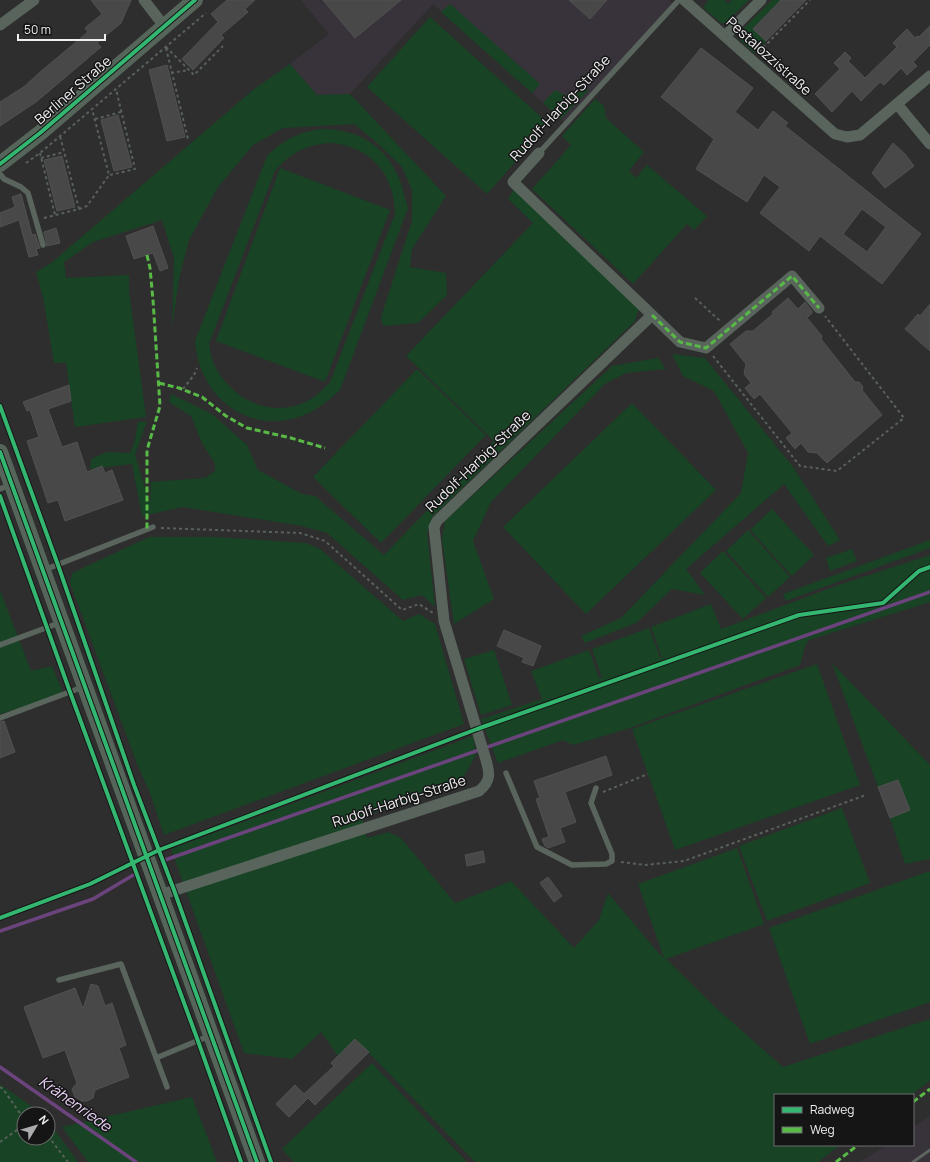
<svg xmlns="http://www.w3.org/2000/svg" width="930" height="1162" font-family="Manrope,sans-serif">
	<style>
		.built { fill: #38333a }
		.green { fill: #184325; fill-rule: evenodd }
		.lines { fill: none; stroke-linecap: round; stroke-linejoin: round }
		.stream { stroke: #6c447d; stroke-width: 3.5 }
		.building { fill: #484848; stroke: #515151; fill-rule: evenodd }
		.path { stroke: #58615a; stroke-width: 2; stroke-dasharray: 3 3; stroke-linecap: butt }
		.lane { stroke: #59655c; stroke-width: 5.5 }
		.street { stroke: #59655c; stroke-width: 11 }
		.secondary { stroke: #55655a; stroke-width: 16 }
		.rail { stroke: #5c645e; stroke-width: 3 }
		.quiet { stroke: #58b947; stroke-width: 3; stroke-dasharray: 6 3; stroke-linecap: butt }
		.cycleway-casing { stroke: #161516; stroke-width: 6 }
		.cycleway { stroke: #33b770; stroke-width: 4 }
		.labels { text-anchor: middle; stroke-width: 3; stroke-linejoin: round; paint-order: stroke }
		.street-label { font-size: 14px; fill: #f0eff1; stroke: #161516 }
		.water-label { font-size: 15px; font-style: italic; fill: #ead2f6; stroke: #161516 }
	</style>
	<rect width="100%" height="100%" fill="#2e2e2e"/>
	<path class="built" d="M301,0H669L674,5L566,123L433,4L350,94L317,95L290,64L329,34Z
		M930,1116V1162H860L886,1145H913V1127Z"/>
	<path class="green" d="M709,0H724L728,4L732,0H749L726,23H721L703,7Z
		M772,0H781L753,28L766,41L754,53L738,38V34Z
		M450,4L540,84L532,93L441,12Z
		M430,17L549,124L487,194L367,87Z
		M290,64L317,95L350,94L446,196L412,249L410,267L446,273L447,295L418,323L383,326L381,317L412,221V190L402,167L376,142L354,124L283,128L253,145L218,187L189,240L179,279L172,329L174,258L162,220L93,242L64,262L66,278L129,275V291L146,417L75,427L66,363H54L43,297L36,272L50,264L253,90Z
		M580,87L589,90L561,119L543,103L555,90L567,96Z
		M595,99L604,106L606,118L644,152L629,171L636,178L647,165L707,216L694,230L687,224L633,284L532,189L571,145L562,136Z
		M323,129C354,129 382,143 396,172C402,183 404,196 408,208L340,390C328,401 315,412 299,417C245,434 199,395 195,341L267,156C283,140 300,131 323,129ZM331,143C371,147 394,173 395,214L330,382C322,391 314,398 303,403C266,419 225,395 212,359C210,354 210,348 209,344L275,171C290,153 307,144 331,143Z
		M280,168L390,210L325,382L216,341Z
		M514,189L639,308L635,321L432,517L427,533L435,607L422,595L403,600L327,533L302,526L183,507L142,516L132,464L90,469L91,459L107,452L130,453L134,444L138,422L147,421L135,455L150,504L151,482L205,478L215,471V464L202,443L191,416L169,402L171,394L212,414L247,445L258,470L302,494L315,496L384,555L494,441L406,356L533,223L508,199Z
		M672,354L705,358L793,467L840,540L828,546L784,484L686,569L705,595L672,589L636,623L585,643L581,636L621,618L741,493L748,453L714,391L683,376Z
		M658,358L666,369L626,373L605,384L491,502L473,541L494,599L454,624L442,539L445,521L612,366Z
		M417,369L486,435L381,543L313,477Z
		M632,403L716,490L586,614L503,527Z
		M772,509L814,555L792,576L750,530Z
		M748,530L790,577L768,597L726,551Z
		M149,537H215L306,543L320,549L403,621L419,614L435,624L464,724L164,835L150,793L137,764L70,583L72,573Z
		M930,540V548L786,601L783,594Z
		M852,549L857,561L830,571L826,558Z
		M723,551L766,598L743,619L700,573Z
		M930,555V602L809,640L805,646L800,665L627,729L573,745L563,740L498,763L481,719L542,699L531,671L589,650L599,678H602L592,649L649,628L660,657L662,658L651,627L711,604L721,629L836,586Z
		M0,590L31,671L52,666L63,692L37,703L0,714Z
		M494,650L512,705L481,715L464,659Z
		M832,663L930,765V859L905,864L890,818L909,810L898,780L878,787Z
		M817,664L860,785L675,850L632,729Z
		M473,736L476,755L462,780L362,817L367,838L389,832L401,838L455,903L511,881L574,948L599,920L608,893L655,949L664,958L638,884L737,848L764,924L666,959L714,1006L783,1067L930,1019V1081L911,1095H775V1145H840L818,1162H475L355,1039L338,1056L321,1032L292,1059L244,1053L171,849Z
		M842,808L870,883L767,921L739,846Z
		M930,871V1002L810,1044L769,928Z
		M372,1063L467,1162H294L282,1149Z
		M0,1084L42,1114H24V1138H48V1121L78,1162H0Z
		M192,1097L217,1162H88L62,1127Z"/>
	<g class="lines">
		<path class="stream" d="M165,860L930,592
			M0,931L93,899L135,874
			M0,1067L136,1162"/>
	</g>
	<path class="building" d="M91,0H131L121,23L97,43L101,47L36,102L0,126V102L25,86L39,73L88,32L85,28L102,14Z
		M227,0H255L245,9L248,12L221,35L224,38L193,70L182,59L218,22L211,14Z
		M323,0H401L355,38Z
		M569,0H607L590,19Z
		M781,0H806L766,41L753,29Z
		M930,26V45L913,62L917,66L907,75L901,68L884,85L880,82L861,101L852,91L832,112L815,94L840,69L834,63L845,52L851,58L848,61L865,78L897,47L893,43L907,29L915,38L917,36L919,37Z
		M701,48L753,88L735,112L758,130L773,111L788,123L785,126L921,234L882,284L820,236L809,251L760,213L780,187L764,175L747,202L696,169L714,139L661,97ZM862,209L886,227L867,252L843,234Z
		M167,65L185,137L167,141L149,70Z
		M118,115L132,167L114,171L101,120Z
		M893,143L905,154L914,166L885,188L872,173Z
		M62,156L75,207L57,211L44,160Z
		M21,194L32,235L35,234L40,248L36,249L38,255L29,257L19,220L0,227V213L15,207L12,197Z
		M153,226L168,268L160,271L153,253L134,259L126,236Z
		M56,228L60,243L47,246L44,232Z
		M788,298L798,309L805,302L812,311V313L807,318L822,336L821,339L855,382H859L863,387L862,390L882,415L827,463L817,453L808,452L801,443L795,449L786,438L792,433L760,394L754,399L745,388L751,383L744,374L746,364L730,344L746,331H753L773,314L772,312Z
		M930,304V351L905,329L918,314L920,316Z
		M69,385L71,401L48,409L62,447L77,442L87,472L102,466L105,473L112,470L123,500L65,521L58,500L48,503L27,441L39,437L30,410L27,411L23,402Z
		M504,630L541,646L533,666L522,662L524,658L497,646Z
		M4,721L15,752L0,758V722Z
		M606,756L612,775L565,792L576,822L560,828L565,842L548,848L545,846L542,839L549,837L536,799L540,798L534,781Z
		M898,780L910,810L890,818L878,787Z
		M483,851L485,862L467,866L465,855Z
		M548,877L562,896L554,902L540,883Z
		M91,984L98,986L105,1006L112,1003L126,1045L119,1048L129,1077L95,1090L93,1098L87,1101H82L75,1097L72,1089L77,1083L65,1050L43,1058L24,1007L75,988L83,1009Z
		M355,1039L369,1052L315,1105L308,1098L289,1117L276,1104L295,1085L306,1096L304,1094L334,1066L331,1063Z"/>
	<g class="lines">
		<path class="path" d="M166,47L194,75L223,46
			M166,48L188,139
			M759,52L810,0
			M171,73L189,70
			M95,119L121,112
			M40,153L55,215
			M41,158L64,152
			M26,163L40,153L206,13
			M110,175L135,169L116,89
			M79,209L87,206L109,175L92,109
			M44,218L79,209L60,136
			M695,298L720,321
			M713,356L800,466L837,471L904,418L825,316
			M183,389L194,375L197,368
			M161,528L300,533L325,541L402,610L419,604L433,613
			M603,792L648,774
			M621,862L645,865L684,861L866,795
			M0,1087L3,1089L24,1119
			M48,1136L68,1162
			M0,1142L24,1125"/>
		<path class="lane" d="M539,153L679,0
			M0,174L4,179L21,187L28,193L43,245
			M0,489L10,485
			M44,570L153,527
			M0,645L59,623
			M0,718L83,687
			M506,773L537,847L572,865L606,864L612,861V854L591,803L596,788
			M59,980L121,964L167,1087
			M156,1058L209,1036"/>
		<path class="street" d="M144,0L164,26
			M684,0L835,134L847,137L860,135L930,76
			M0,25L34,0
			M725,36L761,0
			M897,104L930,144
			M652,315L680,342L706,348L792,276L819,308
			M160,895L479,791C491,781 490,774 486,760L444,621L434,527L437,521L652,315L513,182L539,153"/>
		<path class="secondary" d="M0,164L40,133L195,0
			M0,452L257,1162"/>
		<path class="rail" d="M913,1162L930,1150"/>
		<path class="quiet" d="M147,255L150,268L153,300L160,406L147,450V529
			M652,315L680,342L706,348L792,276L819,308
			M159,383L179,388L202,397L226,416L247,428L291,438L325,448
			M913,1102L930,1089
			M836,1162L858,1145"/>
		<defs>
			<path id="cycleway" d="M0,164L40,133L195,0
				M0,406L58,565L134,785L174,890L271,1162
				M0,452L257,1162
				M0,496L70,692L198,1041L241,1162
				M0,918L90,884L159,850L477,729L799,615L883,603L919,571L930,567"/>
		</defs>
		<use href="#cycleway" class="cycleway-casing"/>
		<use href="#cycleway" class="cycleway"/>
	</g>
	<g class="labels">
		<g class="street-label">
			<text transform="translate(769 56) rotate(42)" y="5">Pestalozzistraße</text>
			<text transform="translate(73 90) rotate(-41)" y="5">Berliner Straße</text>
			<text transform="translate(560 108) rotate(-47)" y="5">Rudolf-Harbig-Straße</text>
			<text transform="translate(478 461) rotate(-44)" y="5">Rudolf-Harbig-Straße</text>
			<text transform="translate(399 801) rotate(-18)" y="5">Rudolf-Harbig-Straße</text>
		</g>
		<g class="water-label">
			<text transform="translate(75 1104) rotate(35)" y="5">Krähenriede</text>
		</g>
	</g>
	<rect x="774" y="1094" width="140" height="52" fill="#161516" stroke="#6d6c6e"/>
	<rect x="782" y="1107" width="20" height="6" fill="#33b770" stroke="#6d6c6e"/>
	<text x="810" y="1114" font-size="12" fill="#f0eff1">Radweg</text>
	<rect x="782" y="1127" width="20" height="6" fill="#58b947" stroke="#6d6c6e"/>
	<text x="810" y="1134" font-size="12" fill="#f0eff1">Weg</text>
	<g transform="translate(36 1126) rotate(52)"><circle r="19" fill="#161516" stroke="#6d6c6e"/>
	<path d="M0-3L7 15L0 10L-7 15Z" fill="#acabad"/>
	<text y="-6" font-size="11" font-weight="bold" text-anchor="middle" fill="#f0eff1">N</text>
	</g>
	<path d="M18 34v6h87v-6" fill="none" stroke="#f0eff1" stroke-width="2"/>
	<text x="24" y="34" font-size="12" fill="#f0eff1" stroke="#161516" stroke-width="3" paint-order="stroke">50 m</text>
</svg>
